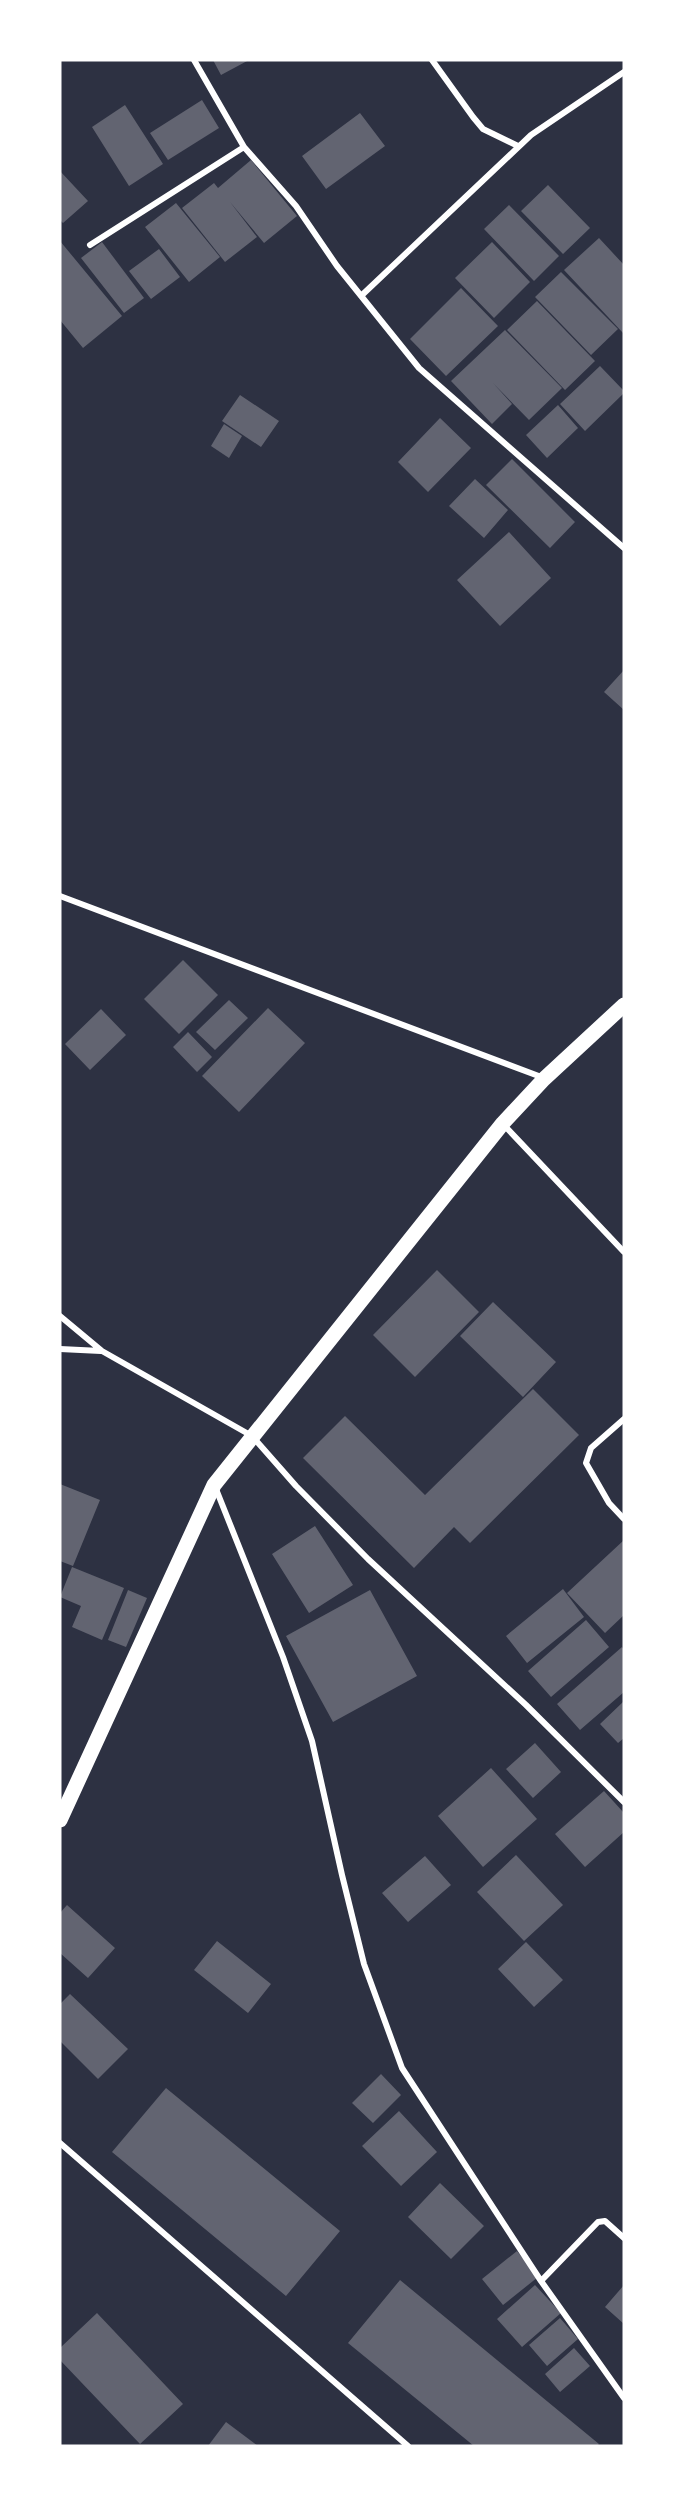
<svg xmlns="http://www.w3.org/2000/svg" width="684" height="2506" font-family="'Space Grotesk',sans-serif">
	<style>
		.building { fill: #626471 }
		.lines { fill: none; stroke-linecap: round; stroke-linejoin: round }
		.minor { stroke: #fff; stroke-width: 6 }
		.primary { stroke: #fff; stroke-width: 15 }
	</style>
	<rect width="100%" height="100%" fill="#2d3142"/>
	<path class="building" d="M213,60H249L221,75Z
		M202,100L219,128L168,160L150,133Z
		M125,105L163,164L129,186L92,127Z
		M360,113L385,146L326,189L302,156Z
		M251,160L297,216L264,243L230,202L257,237L225,262L182,208L214,183L218,188Z
		M60,171L88,201L63,223L60,220Z
		M548,185L590,228L563,254L521,211Z
		M176,203L220,257L189,282L145,227Z
		M509,205L559,256L534,281L484,229Z
		M599,238L624,265L623,333L564,270Z
		M60,241L122,316L83,348L60,320Z
		M102,242L144,298L124,313L81,258Z
		M492,242L530,282L494,318L455,278Z
		M159,249L180,277L151,299L129,271Z
		M561,272L618,329L591,355L535,297Z
		M461,288L498,326L446,376L410,339Z
		M537,301L595,361L565,390L507,330Z
		M505,330L562,388L529,420L493,383L512,404L492,424L451,381Z
		M600,366L624,391V393L585,431L560,404Z
		M240,395L279,421L261,447L222,421Z
		M558,405L578,428L547,458L526,435Z
		M440,418L471,448L428,492L398,462Z
		M224,424L242,436L229,458L211,446Z
		M512,459L575,522L550,548L486,485Z
		M475,479L508,510L484,538L449,506Z
		M509,532L551,578L500,626L457,580Z
		M624,670V710L604,692Z
		M183,960L218,995L179,1034L144,999Z
		M229,1000L248,1018L215,1050L196,1032Z
		M268,1008L305,1043L239,1112L202,1076Z
		M101,1009L126,1035L90,1070L65,1044Z
		M188,1032L212,1057L197,1072L173,1047Z
		M437,1270L479,1312L415,1377L373,1335Z
		M493,1302L556,1362L523,1397L460,1336Z
		M533,1389L579,1435L470,1543L454,1527L414,1568L303,1458L345,1416L425,1495Z
		M60,1484L100,1500L73,1566L60,1561Z
		M315,1526L353,1585L309,1613L272,1554Z
		M624,1540V1615L605,1633L567,1593Z
		M72,1567L124,1588L102,1640L72,1627L81,1606L60,1597Z
		M563,1589L584,1617L527,1663L506,1636Z
		M128,1590L147,1598L126,1647L108,1640Z
		M370,1590L417,1676L333,1722L286,1636Z
		M586,1620L609,1647L551,1697L528,1671Z
		M622,1647L624,1650V1692L580,1730L557,1704Z
		M624,1701V1738L618,1743L600,1724Z
		M535,1743L561,1772L533,1798L506,1769Z
		M491,1768L537,1819L483,1867L438,1816Z
		M604,1791L624,1813V1832L585,1867L555,1834Z
		M516,1855L563,1905L524,1941L477,1892Z
		M425,1856L451,1885L408,1922L382,1893Z
		M67,1905L115,1948L88,1978L60,1953V1913Z
		M217,1941L271,1984L248,2013L194,1970Z
		M526,1942L563,1980L534,2007L498,1969Z
		M70,1994L128,2049L98,2079L60,2041V2004Z
		M381,2074L401,2095L373,2123L352,2103Z
		M166,2088L340,2231L286,2296L112,2152Z
		M399,2111L437,2152L401,2186L362,2146Z
		M440,2183L484,2226L451,2259L408,2217Z
		M517,2251L538,2277L503,2305L482,2279Z
		M400,2280L599,2444L597,2446H474L348,2343Z
		M535,2285L561,2313L522,2347L497,2319Z
		M624,2285V2324L605,2307Z
		M97,2313L183,2404L140,2444L60,2360V2348Z
		M560,2318L578,2339L547,2366L529,2345Z
		M574,2348L590,2366L560,2392L545,2374Z
		M226,2422L258,2446H208Z"/>
	<g class="lines">
		<path class="minor" d="M194,60L244,147L296,206L337,266L419,368L624,548
			M432,60L473,117L483,129L518,146
			M90,245L244,147
			M361,296L531,135L624,72
			M60,896L544,1078
			M503,1124L624,1252
			M60,1316L102,1351L252,1436L296,1486L368,1559L526,1705L624,1802
			M60,1349L101,1351
			M624,1419L591,1448L586,1463L609,1503L624,1519
			M216,1489L283,1657L312,1741L342,1875L364,1964L402,2068L541,2281L624,2398
			M60,2143L408,2446
			M541,2281L598,2222L605,2221L624,2238"/>
		<path class="primary" d="M60,1820L214,1485L503,1123L544,1079L624,1005"/>
	</g>
	<rect width="684" height="2506" fill="none" stroke="#ffffff" stroke-width="123"/>
</svg>
